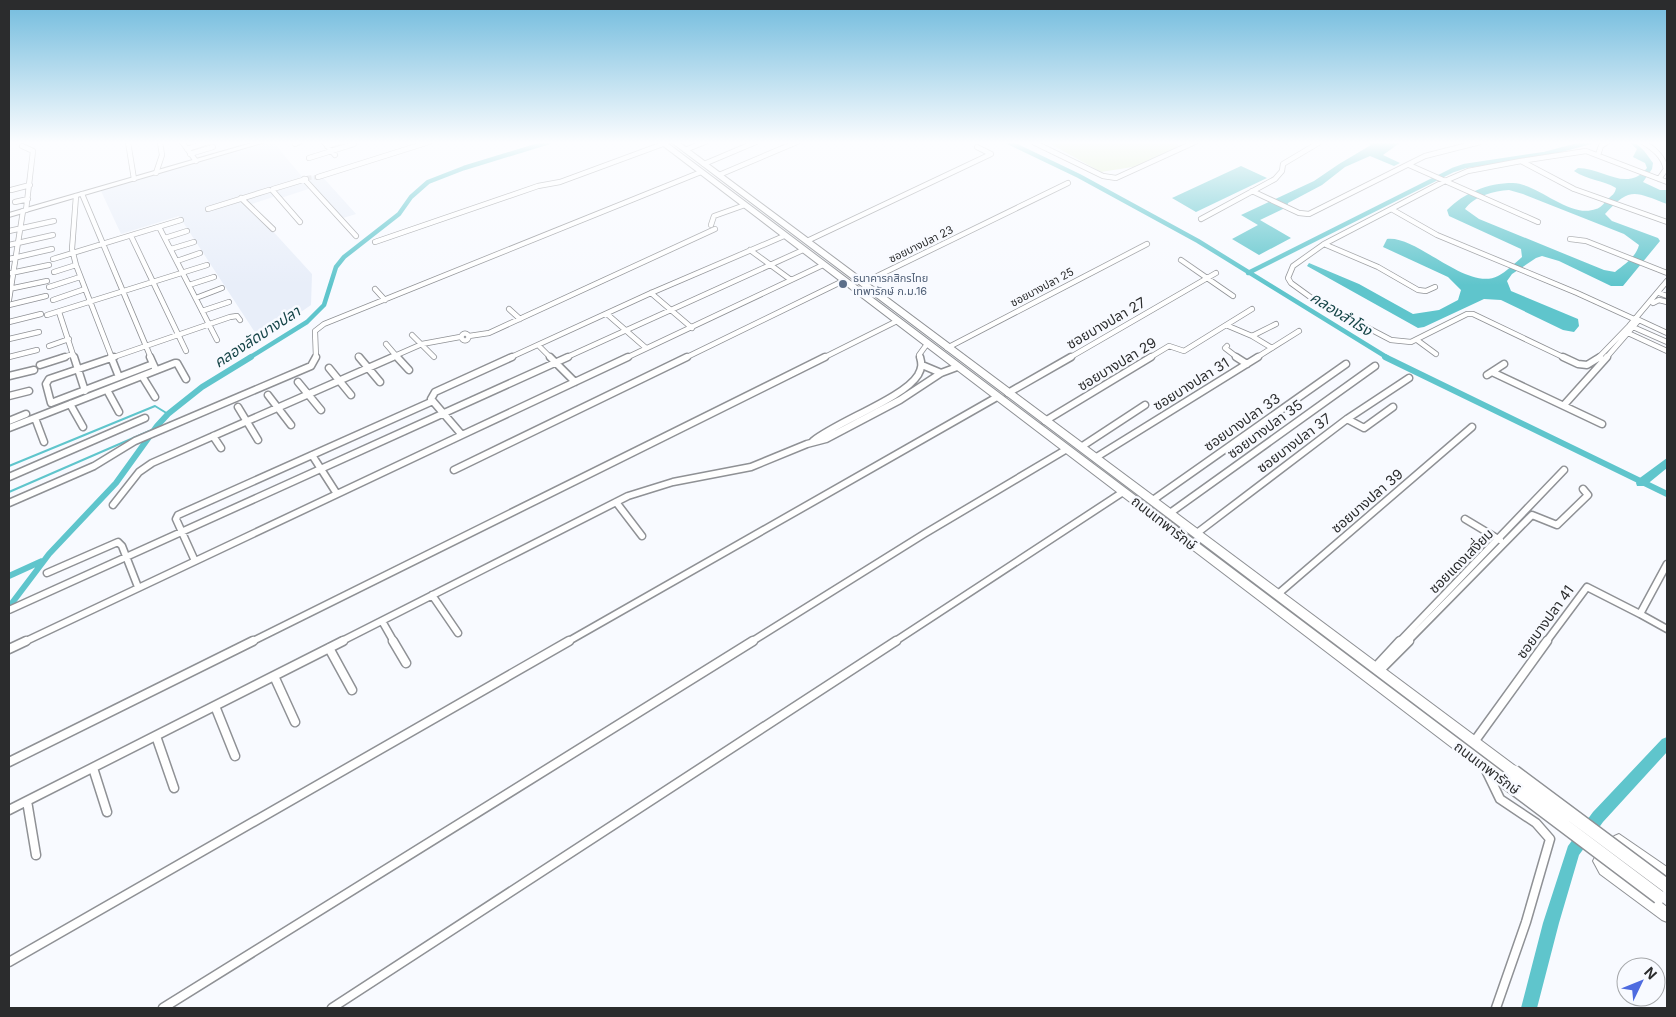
<svg xmlns="http://www.w3.org/2000/svg" width="1676" height="1017" font-family="Inter,'Noto Sans Thai',sans-serif">
	<style>
		.built { fill: #e8eef9 }
		.green { fill: #ddeec5 }
		.water { fill: #5fc5cc; fill-rule: evenodd }
		.lines { fill: none; stroke-linecap: round; stroke-linejoin: round }
		.stream { stroke: #5fc5cc; stroke-width: 2 }
		.canal-far1 { stroke: #5fc5cc; stroke-width: 4.5 }
		.canal { stroke: #5fc5cc; stroke-width: 6 }
		.river { fill: #5fc5cc; fill-rule: evenodd }
		.street-tunnel { stroke: #cfd1d5; stroke-width: 4.5; stroke-dasharray: 4.5 2.5; stroke-linecap: butt }
		.street-far2-casing { stroke: #8f9195; stroke-width: 6 }
		.street-far1-casing { stroke: #8f9195; stroke-width: 9 }
		.street-casing { stroke: #8f9195; stroke-width: 11 }
		.secondary-casing { stroke: #8f9195; stroke-width: 2 }
		.primary-casing { stroke: #8f9195; stroke-width: 2 }
		.street-far2 { stroke: #fff; stroke-width: 4.5 }
		.street-far1 { stroke: #fff; stroke-width: 6 }
		.street { stroke: #fff; stroke-width: 8 }
		.secondary { fill: #fff; fill-rule: evenodd }
		.primary { fill: #fff; fill-rule: evenodd }
		.primary-bridge-casing { stroke: #8f9195; stroke-width: 16; stroke-linecap: butt }
		.primary-bridge { stroke: #fff; stroke-width: 13 }
		.service-dot { fill: #5c6f8a; stroke: #f8faff; stroke-width: 2 }
		.labels { text-anchor: middle; stroke-width: 5; stroke-linejoin: round; paint-order: stroke }
		.far-street-label { font-size: 11px; fill: #2b2c2d; stroke: #f8faff }
		.far-service-label { font-size: 11px; fill: #4e5e75; stroke: #f8faff; text-anchor: start }
		.street-label { font-size: 14px; fill: #2b2c2d; stroke: #f8faff }
		.water-label { font-size: 15px; font-style: italic; fill: #164548; stroke: #f8faff }
	</style>
	<rect width="100%" height="100%" fill="#f8faff"/>
	<path class="built" d="M262,142H273L304,179L320,174L356,214L340,219L311,188L281,198L279,195L249,205L312,274L311,305L260,340L179,216L121,234L100,189Z"/>
	<path class="green" d="M1047,142H1175L1181,147L1145,165L1101,172Z"/>
	<path class="water" d="M1367,142H1401L1383,155L1400,163L1394,166L1370,156L1345,167L1322,185L1288,203L1287,207L1260,220L1291,238L1259,255L1232,239L1258,225L1241,215L1314,181L1339,164L1371,145Z
		M1629,142C1642,144 1646,154 1653,163L1652,169L1643,182L1660,190H1667V204C1635,192 1630,186 1605,214L1612,221L1658,238L1660,241L1623,286H1611L1559,261L1542,256L1536,258L1512,274L1507,281L1511,291L1578,319L1579,326L1574,332L1563,330L1501,300L1484,299L1424,327L1418,328L1307,266L1309,263L1359,284L1413,314L1439,310L1458,300L1461,290L1448,277L1383,247L1387,239C1417,235 1467,292 1498,276C1506,272 1515,263 1522,257L1521,249L1449,216L1447,210C1464,193 1487,183 1513,183C1539,184 1570,219 1596,209C1601,208 1604,203 1607,200C1612,195 1615,194 1616,188C1603,180 1587,180 1574,171L1578,168C1603,168 1627,193 1647,168L1645,163L1633,157L1637,149ZM1509,190L1523,194L1624,234L1639,245C1636,257 1625,264 1615,272L1604,270L1479,219L1465,209C1474,196 1494,191 1509,190Z
		M1241,166L1267,178L1196,212L1172,198Z"/>
	<g class="lines">
		<path class="stream" d="M9,466L155,406L168,414
			M9,492L154,429"/>
		<path class="canal-far1" d="M1008,142L1079,176L1198,241L1388,358
			M1248,273L1453,170L1465,166L1545,154L1590,142
			M249,358L307,322L324,305L336,267L344,257L399,214L411,197L428,182L464,168L549,142"/>
		<path class="canal" d="M1385,357L1667,494
			M9,576L42,561
			M9,607L49,554L116,483L157,426L168,414L202,387L251,357"/>
		<path class="river" d="M1667,458V468L1645,486H1637L1636,483L1637,480Z
			M1667,737V752L1603,822L1579,855L1559,923L1537,1008H1521L1543,923L1568,846L1593,812L1662,739Z"/>
		<path class="street-tunnel" d="M307,178L318,177"/>
		<defs>
			<path id="street-far2" d="M128,142L134,179
				M182,142L196,161
				M324,142L335,155
				M1033,142L1103,176L1116,178L1195,142
				M1643,142C1654,149 1663,156 1666,169L1659,179
				M295,144L299,142
				M22,146L33,151L26,210
				M327,146L340,142
				M187,149L208,142
				M685,150L705,142
				M190,154L213,147
				M1598,155L1601,146L1607,142
				M309,158L354,144
				M1521,161L1468,171L1445,181L1324,244L1293,266L1288,278L1291,283L1313,299L1391,340L1411,342L1467,314H1473L1565,358
				M704,164L756,142
				M1409,165L1538,222
				M156,173L162,155L160,142
				M719,175L797,142
				M318,177L429,142
				M304,179L356,236
				M1667,182L1586,151L1521,161L1574,189L1667,222
				M273,189L306,179
				M11,190L30,185
				M273,191L300,222
				M1252,191L1299,213L1309,214L1425,156L1480,142
				M82,194L151,358
				M76,196L72,249L76,265L112,358
				M241,198L273,229
				M15,202L28,199
				M208,209L269,190
				M1393,210L1437,235L1577,293L1634,319
				M1201,219L1275,179L1282,171L1283,164L1320,142
				M711,225L714,216L745,205
				M159,227L217,340
				M9,231L54,221
				M131,236L186,351
				M165,238L187,231
				M1570,239L1586,241L1667,273
				M807,241L991,154L977,147
				M375,242L538,186L560,182L663,144
				M1324,244L1378,267L1418,290L1426,291L1435,287
				M9,245L53,235
				M171,249L194,242
				M750,250L791,280
				M9,259L52,249
				M53,259L181,220
				M1181,260L1233,296
				M177,261L200,253
				M54,272L76,265
				M11,273L49,265
				M863,283L1068,183
				M189,285L214,277
				M49,287L80,277
				M9,289L47,281
				M375,289L385,300
				M651,293L692,328
				M1659,293L1667,296
				M196,298L222,288
				M9,300L23,211
				M53,300L85,289
				M1653,303L1659,300L1667,302
				M9,305L46,296
				M509,309L520,319
				M202,311L229,302
				M59,312L74,358
				M607,314L646,348
				M47,315L207,265
				M1639,320L1667,333
				M9,322L41,314
				M1226,325L1252,336L1272,348
				M1633,327L1667,342
				M1628,333L1667,351
				M461.5 337a3.5 3.5 0 1 1 7 0a3.5 3.5 0 1 1-7 0Z
				M412,335L434,357
				M469,336L489,333L715,229
				M1252,336L1276,324
				M9,339L39,332
				M1417,340L1436,354
				M386,344L398,358
				M49,346L69,339
				M539,346L551,358
				M1227,346L1225,348L1238,358
				M947,348L1147,244
				M358,356L360,358
				M9,357L37,350
				M61,358L73,354
				M111,358L230,317L237,316L240,320
				M316,358L315,331L324,324L701,172
				M390,358L422,344L460,337
				M509,358L651,293L784,236
				M565,358L803,250
				M626,358L823,265
				M685,358L843,281
				M823,358L897,321
				M920,358L919,355L927,344
				M1069,358L1216,273
				M1149,358L1169,346L1184,351L1252,309
				M1256,358L1299,331
				M1598,358L1629,326L1667,281
				M1606,358L1639,320"/>
			<path id="street-far1" d="M74,357L85,391
				M111,357L119,377
				M114,357L49,379L46,384L51,403L153,364
				M150,357L155,368
				M359,357L380,382
				M397,357L409,370
				M550,357L575,382
				M1236,357L1247,364
				M1563,357L1578,364L1587,365L1600,357
				M40,365L65,357
				M922,365L941,373
				M329,368L351,395
				M1492,372L1602,424
				M1487,375L1504,364
				M9,376L34,370
				M142,376L155,397
				M298,382L321,410
				M107,390L119,412
				M1008,393L1071,357
				M268,395L291,425
				M9,396L29,391
				M70,404L83,427
				M1564,405L1607,357
				M238,407L258,440
				M35,418L44,442
				M1347,419L1364,428L1393,407
				M9,421L26,414
				M1045,421L1151,357
				M9,428L175,363H177L186,379
				M462,435L628,357
				M213,436L221,448
				M813,441C838,421 904,398 918,375C922,368 922,364 920,357
				M1081,447L1145,405
				M312,455L337,494
				M1095,458L1258,357
				M454,470L687,357
				M9,477L145,418
				M1153,500L1346,364
				M616,502L642,536
				M9,503L94,466L135,441L311,366L316,357
				M113,505L139,472L152,463L393,357
				M1170,513L1375,366
				M1465,519L1500,540
				M1197,533L1347,419L1409,378
				M195,561L176,519L178,515L433,401
				M47,573L118,542L122,546L138,587
				M1278,594L1472,427
				M432,595L458,633
				M9,610L568,357
				M1640,614L1667,629
				M382,621L394,642
				M24,642L462,435L431,399L435,392L512,357
				M251,642L825,357
				M340,642L628,496L673,482L751,467L807,444L826,439L900,400L941,373L957,367
				M567,642L997,397
				M751,642L924,534L1067,449
				M894,642L1123,492
				M1399,642L1564,470
				M1407,642L1532,515L1557,525L1588,495L1583,489
				M1546,642L1587,587L1640,614L1667,564"/>
			<path id="street" d="M393,641L406,663
				M329,648L352,690
				M9,649L26,641
				M1375,668L1400,641
				M1379,671L1409,641
				M274,676L295,722
				M215,706L235,756
				M156,736L174,788
				M1474,742L1547,641
				M9,762L253,641
				M93,768L107,812
				M1485,768L1500,799L1536,823L1550,839L1526,922L1496,1008
				M27,801L36,855
				M9,810L343,641
				M9,962L569,641
				M163,1008L753,641
				M332,1008L896,641"/>
			<path id="secondary" d="M255,142H265L9,217V213Z"/>
			<path id="primary" d="M658,142H666L1509,777L1511,781L1509,785L1505,787L1501,785Z
				M671,142H679L1518,768L1520,772L1518,776L1514,778L1510,776Z
				M1619,834L1667,867V882L1619,848L1608,861L1667,907V922L1662,920L1600,874L1593,861C1598,850 1608,838 1619,834Z"/>
		</defs>
		<use href="#street-far2" class="street-far2-casing"/>
		<use href="#street-far1" class="street-far1-casing"/>
		<use href="#street" class="street-casing"/>
		<use href="#secondary" class="secondary-casing"/>
		<use href="#primary" class="primary-casing"/>
		<use href="#street-far2" class="street-far2"/>
		<use href="#street-far1" class="street-far1"/>
		<use href="#street" class="street"/>
		<use href="#secondary" class="secondary"/>
		<use href="#primary" class="primary"/>
		<defs>
			<path id="primary-bridge" d="M1514,772L1667,886
				M1505,781L1659,897"/>
		</defs>
		<use href="#primary-bridge" class="primary-bridge-casing"/>
		<use href="#primary-bridge" class="primary-bridge"/>
	</g>
	<linearGradient id="sky" x2="0" y2="1"><stop stop-color="#71bbdd"/><stop offset="0.5" stop-color="#fcfdff"/><stop offset="1" stop-color="#fcfdff" stop-opacity="0"/></linearGradient>
	<rect width="1676" height="285" fill="url(#sky)"/>
	<circle class="service-dot" cx="843" cy="284" r="5"/>
	<g class="labels">
		<g class="far-street-label">
			<text transform="translate(921 244) rotate(-26)" y="4">ซอยบางปลา 23</text>
			<text transform="translate(1042 287) rotate(-28)" y="4">ซอยบางปลา 25</text>
		</g>
		<g class="far-service-label">
			<text x="853" y="282">ธนาคารกสิกรไทย<tspan x="853" dy="13">เทพารักษ์ ก.ม.16</tspan></text>
		</g>
		<g class="street-label">
			<text transform="translate(1106 323) rotate(-30)" y="5">ซอยบางปลา 27</text>
			<text transform="translate(1117 364) rotate(-31)" y="5">ซอยบางปลา 29</text>
			<text transform="translate(1191 384) rotate(-32)" y="5">ซอยบางปลา 31</text>
			<text transform="translate(1242 422) rotate(-35)" y="5">ซอยบางปลา 33</text>
			<text transform="translate(1265 429) rotate(-36)" y="5">ซอยบางปลา 35</text>
			<text transform="translate(1294 443) rotate(-37)" y="5">ซอยบางปลา 37</text>
			<text transform="translate(1367 501) rotate(-41)" y="5">ซอยบางปลา 39</text>
			<text transform="translate(1164 523) rotate(38)" y="5">ถนนเทพารักษ์</text>
			<text transform="translate(1461 561) rotate(-45)" y="5">ซอยแดงเสงี่ยม</text>
			<text transform="translate(1545 622) rotate(-54)" y="5">ซอยบางปลา 41</text>
			<text transform="translate(1487 768) rotate(37)" y="5">ถนนเทพารักษ์</text>
		</g>
		<g class="water-label">
			<text transform="translate(1341 314) rotate(32)" y="5">คลองสำโรง</text>
			<text transform="translate(257 337) rotate(-33)" y="5">คลองลัดบางปลา</text>
		</g>
	</g>
	<rect width="1676" height="1017" fill="none" stroke="#2b2c2d" stroke-width="20"/>
	<g transform="translate(1641 982) rotate(47)"><circle r="24" fill="#f8faff" stroke="#a6a8ab"/>
	<path d="M0-4L9 19L0 12L-9 19Z" fill="#4e6be0"/>
	<text y="-8" font-size="14" font-weight="bold" text-anchor="middle" fill="#2b2c2d">N</text>
	</g>
</svg>
